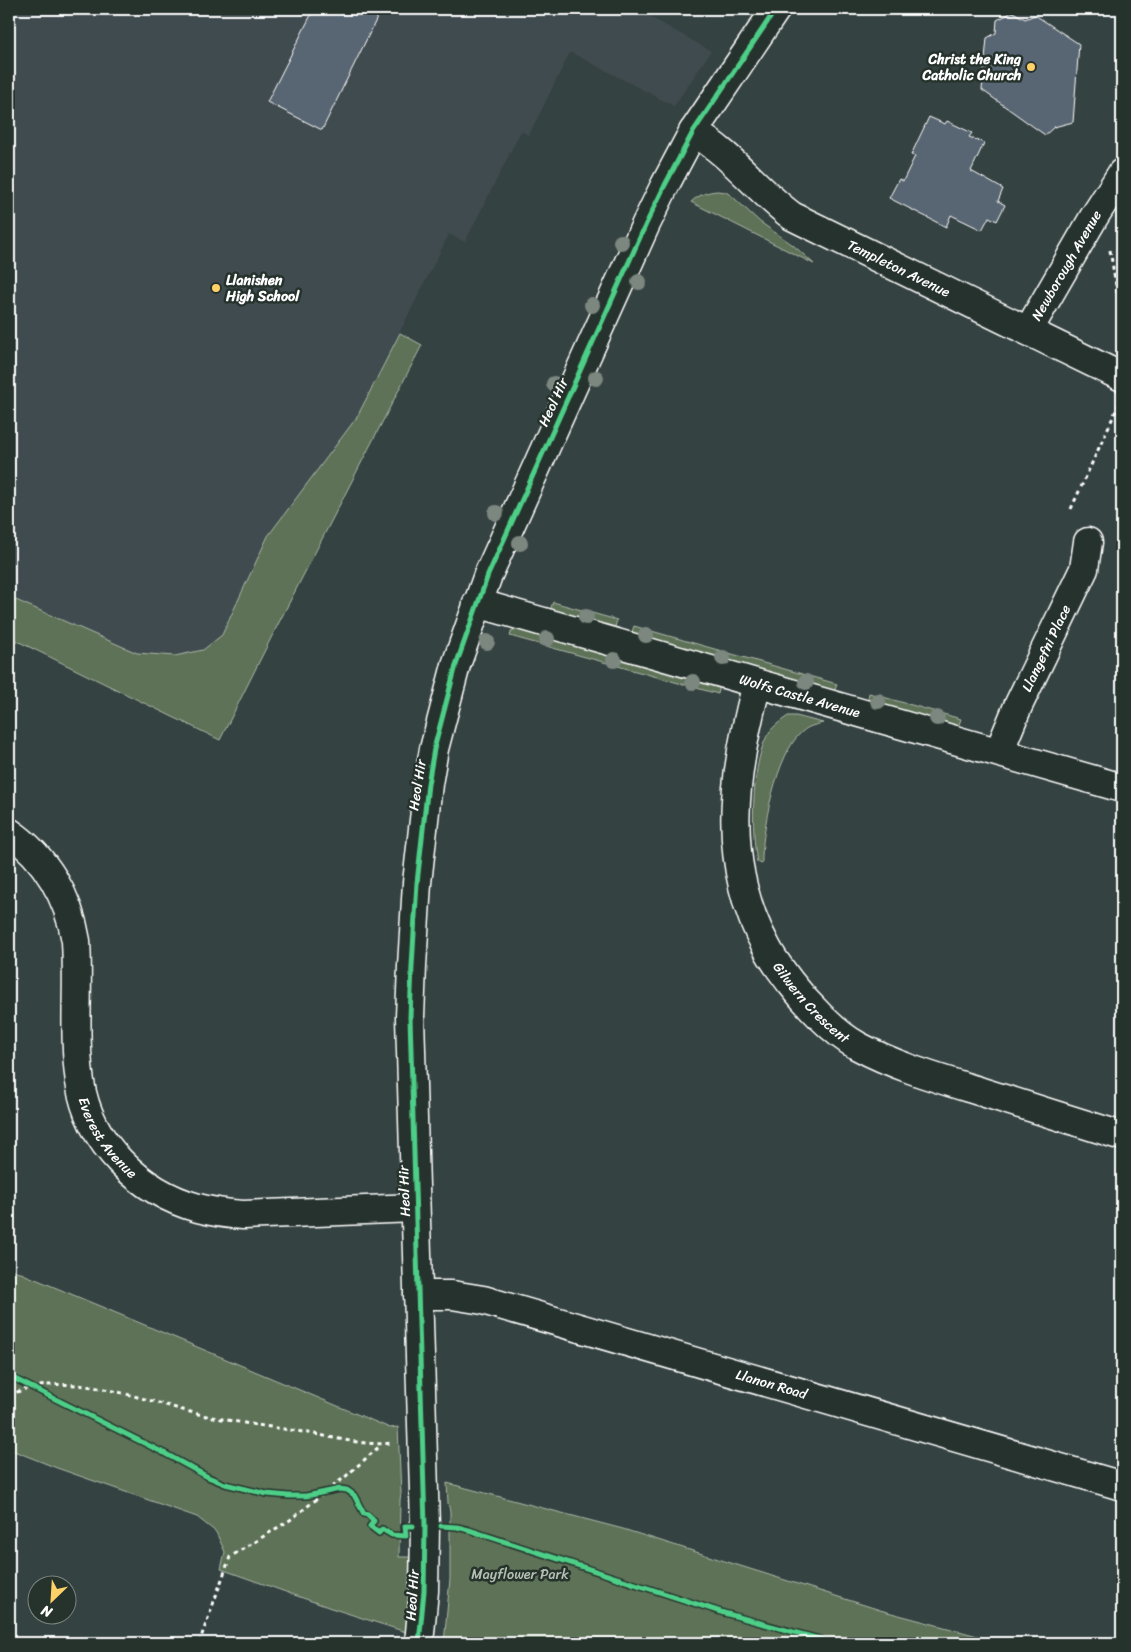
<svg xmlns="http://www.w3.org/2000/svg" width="1131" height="1652" font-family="Sriracha,sans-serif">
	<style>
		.built { fill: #404c50 }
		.green { fill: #5d7256; stroke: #aeb8aa }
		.building { fill: #596572; stroke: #fff }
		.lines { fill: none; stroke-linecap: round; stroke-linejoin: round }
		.street-casing { stroke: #fff; stroke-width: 31 }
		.secondary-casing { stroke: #fff; stroke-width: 31 }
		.path { stroke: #fff; stroke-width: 3; stroke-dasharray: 4 4; stroke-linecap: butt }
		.street { stroke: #26332d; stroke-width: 28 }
		.secondary { stroke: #26332d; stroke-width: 28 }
		.cycleway-casing { stroke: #26332d; stroke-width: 8 }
		.cycleway { stroke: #4dcf88; stroke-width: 5 }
		.tree { fill: #7c8780 }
		.poi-dot { fill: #ffd166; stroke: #26332d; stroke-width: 2 }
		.labels { text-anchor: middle; stroke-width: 5; stroke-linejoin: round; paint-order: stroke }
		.poi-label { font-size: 14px; font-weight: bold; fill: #fff; stroke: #26332d; text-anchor: end }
		.street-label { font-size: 14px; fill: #fff; stroke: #26332d }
		.park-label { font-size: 14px; fill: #b6c0b3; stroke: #26332d }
	</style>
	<rect width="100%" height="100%" fill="#354242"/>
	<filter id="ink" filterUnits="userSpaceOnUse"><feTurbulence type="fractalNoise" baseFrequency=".02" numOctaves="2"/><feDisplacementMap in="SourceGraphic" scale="10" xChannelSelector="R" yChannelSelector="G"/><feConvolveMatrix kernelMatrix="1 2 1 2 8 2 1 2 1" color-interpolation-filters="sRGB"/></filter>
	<g filter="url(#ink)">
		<path class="built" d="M9,9H636L711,51L674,106L570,52L529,135L521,131L465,242L449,234L357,417L268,536L222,635L203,650L175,656L137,653L9,597Z"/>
		<path class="green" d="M717,191L726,192L733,197L760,222L793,245L814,264L691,202C699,195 706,192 717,191Z
			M400,333L422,345L272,636L220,740L9,637V597L137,653L175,656L203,650L222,635L268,536L357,417Z
			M553,602L617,620L615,627L610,630L549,613Z
			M634,626L837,684L835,690L832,693L634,637L632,632Z
			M524,629L720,686L718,694L510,636L512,630Z
			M869,693L961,719L958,727L869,704L868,699Z
			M788,716H796L823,723C815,725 808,726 802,732C777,752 761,832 762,864L757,862C751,831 751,758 770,731C775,725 781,721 788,716Z
			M9,1268L390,1428L398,1427L401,1493L400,1500L399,1557H411L406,1632L331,1608L221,1569L225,1552L216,1532L197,1517L57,1468L9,1449Z
			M447,1483L623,1529L880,1610L1004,1643H444L450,1579V1511L448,1503Z"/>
		<path class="building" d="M314,9H373L380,12L322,130L267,102Z
			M1013,12L1025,19L1035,15L1079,44L1073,122L1054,127L1045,135L982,90L987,38L996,33L997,20Z
			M929,117L945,124L947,121L972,133L969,137L984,143L971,171L1003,189L998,201L1005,205L997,221L989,217L982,230L951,215L946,227L889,198L899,179L903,181L915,156L911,155Z"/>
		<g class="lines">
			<defs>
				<g id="street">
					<path id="s1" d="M1028,331L1094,217L1122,173"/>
					<path id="s2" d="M477,603L1122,788"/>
					<path id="s3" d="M757,684C733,773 720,863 767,948C773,960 782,971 790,982C807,1004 834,1033 858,1046C897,1067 940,1079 982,1092C1029,1107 1075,1121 1122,1136"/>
					<path id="s4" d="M999,752L1018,706L1084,569L1088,542"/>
					<path id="s5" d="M9,832C46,857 69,898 76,941C79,988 73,1035 80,1082C89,1143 140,1192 198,1208C213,1212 228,1214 243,1215L415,1208"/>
					<path id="s6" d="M418,1295H452L483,1300L1122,1486"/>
				</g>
				<g id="secondary">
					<path id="s7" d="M693,132C731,153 757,190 792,216L1122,377"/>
					<path d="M419,1643L424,1591L425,1526L410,1017L412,966L417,883L428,784L434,749L456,665L488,575L646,224L665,185L693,132L776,9"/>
				</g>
			</defs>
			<use href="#street" class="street-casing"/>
			<use href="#secondary" class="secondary-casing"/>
			<path class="path" d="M1110,250L1122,321
				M1071,509L1119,404
				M9,1395C16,1393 23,1389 30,1388C84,1375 146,1401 198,1414C236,1423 275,1427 314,1434C340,1439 367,1446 393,1443
				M199,1643L230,1557L290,1520L345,1477L381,1445"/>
			<use href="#street" class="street"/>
			<use href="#secondary" class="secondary"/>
			<defs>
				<path id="cycleway" d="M9,1376L164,1453L208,1477L225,1484L267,1494L289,1496H306L340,1489L347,1490L354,1495L364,1514L368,1515L374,1521L370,1526L379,1533L382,1529L392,1535L406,1536L405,1526H413
					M441,1526L457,1527L469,1530L724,1613L834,1643
					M419,1643L424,1591L425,1526L410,1017L412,966L417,883L428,784L434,749L456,665L488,575L646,224L665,185L693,132L776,9"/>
			</defs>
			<use href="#cycleway" class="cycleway-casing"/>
			<use href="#cycleway" class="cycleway"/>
		</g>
		<g class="tree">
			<circle cx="621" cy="242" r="8"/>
			<circle cx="639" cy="282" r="8"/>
			<circle cx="592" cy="305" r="8"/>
			<circle cx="596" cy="378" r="8"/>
			<circle cx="554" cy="384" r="8"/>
			<circle cx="496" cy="513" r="8"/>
			<circle cx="520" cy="543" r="8"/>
			<circle cx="586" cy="617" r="8"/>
			<circle cx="646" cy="635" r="8"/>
			<circle cx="547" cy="639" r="8"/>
			<circle cx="487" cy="642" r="8"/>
			<circle cx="723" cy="658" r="8"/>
			<circle cx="614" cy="660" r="8"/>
			<circle cx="693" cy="682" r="8"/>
			<circle cx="806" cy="682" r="8"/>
			<circle cx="878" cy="701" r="8"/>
			<circle cx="937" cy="718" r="8"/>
		</g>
	</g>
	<g class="poi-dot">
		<circle cx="1031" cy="67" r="5"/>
		<circle cx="216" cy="288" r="5"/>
	</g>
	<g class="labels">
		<g class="poi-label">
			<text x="1021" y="64">Christ the King<tspan x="1021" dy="16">Catholic Church</tspan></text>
			<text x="226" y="285" text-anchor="start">Llanishen<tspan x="226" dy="16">High School</tspan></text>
		</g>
		<g class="street-label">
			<text dy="5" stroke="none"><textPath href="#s1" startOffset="76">Newborough Avenue</textPath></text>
			<text dy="5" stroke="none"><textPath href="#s7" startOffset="249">Templeton Avenue</textPath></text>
			<text transform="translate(553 402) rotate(-65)" y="5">Heol Hir</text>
			<text dy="5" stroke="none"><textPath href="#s4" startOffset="114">Llangefni Place</textPath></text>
			<text dy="5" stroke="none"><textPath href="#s2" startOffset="336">Wolfs Castle Avenue</textPath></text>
			<text transform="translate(417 785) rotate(-81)" y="5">Heol Hir</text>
			<text dy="5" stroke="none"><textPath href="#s3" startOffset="342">Gilwern Crescent</textPath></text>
			<text dy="5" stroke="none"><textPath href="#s5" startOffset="336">Everest Avenue</textPath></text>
			<text transform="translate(404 1191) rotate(-92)" y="5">Heol Hir</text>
			<text dy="5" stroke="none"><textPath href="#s6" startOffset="366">Llanon Road</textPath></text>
			<text transform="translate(412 1595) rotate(-86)" y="5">Heol Hir</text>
		</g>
		<g class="park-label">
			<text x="520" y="1579">Mayflower Park</text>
		</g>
	</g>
	<rect width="1131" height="1652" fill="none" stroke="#26332d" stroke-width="30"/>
	<rect x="15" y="15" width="1101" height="1622" fill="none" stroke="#fff" stroke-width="2" filter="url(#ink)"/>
	<g transform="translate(52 1600) rotate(205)"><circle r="24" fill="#26332d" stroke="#7d8581"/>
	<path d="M0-4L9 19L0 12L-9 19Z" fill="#ffd166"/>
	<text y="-8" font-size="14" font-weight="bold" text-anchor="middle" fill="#ffffff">N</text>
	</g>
</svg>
